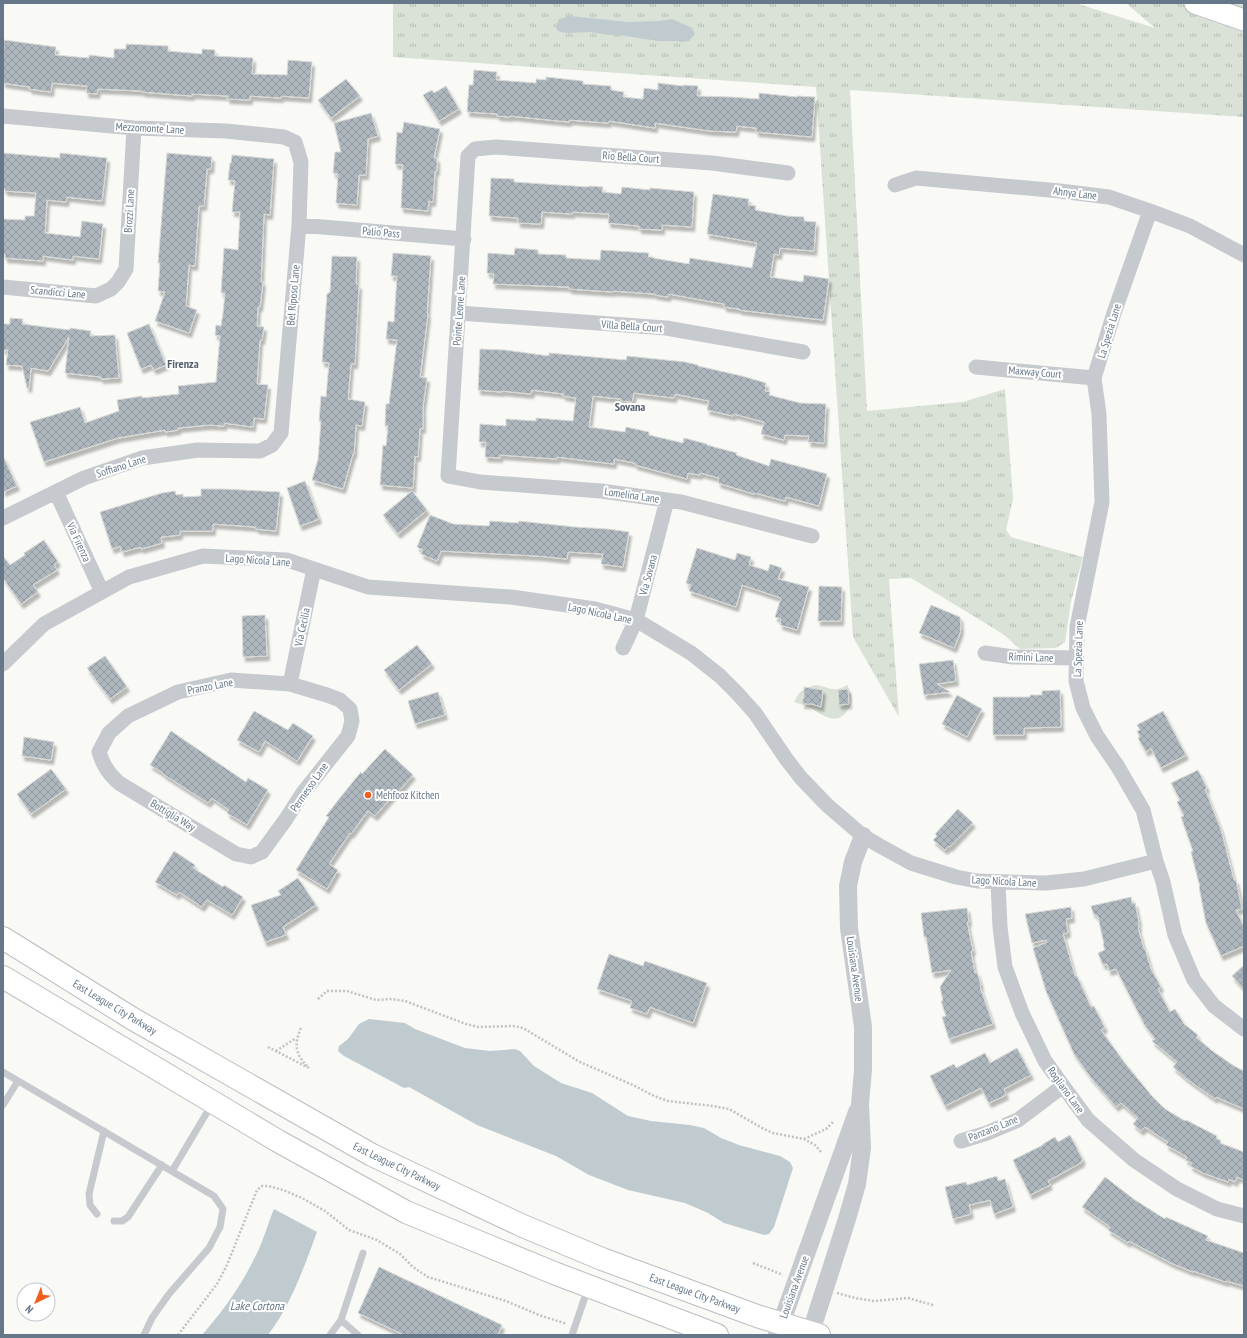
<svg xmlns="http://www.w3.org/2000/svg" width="1247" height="1338" font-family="'PT Sans Narrow',sans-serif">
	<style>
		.grass { fill: url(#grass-tufts) }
		.park { fill: #dae1d7 }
		.water { fill: #c0cbd0 }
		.building { fill: url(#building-cross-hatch); stroke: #dadad8; filter: url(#shadow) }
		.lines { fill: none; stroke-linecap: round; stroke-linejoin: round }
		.secondary-casing { stroke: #babfc4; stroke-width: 23 }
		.primary-casing { stroke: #b9bdc1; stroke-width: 24 }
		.path { stroke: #bfc2c4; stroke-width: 2.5; stroke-dasharray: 2 2; stroke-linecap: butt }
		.service { stroke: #c6cace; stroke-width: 7 }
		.minor { stroke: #c6cace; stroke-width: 15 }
		.tertiary { stroke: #c6cace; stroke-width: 18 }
		.secondary { stroke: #fff; stroke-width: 21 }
		.primary { stroke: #fff; stroke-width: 22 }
		.poi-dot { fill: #f15e1e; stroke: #fff; stroke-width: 1.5 }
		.labels { text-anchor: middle; stroke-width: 4; stroke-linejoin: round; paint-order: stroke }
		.street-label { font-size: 11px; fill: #657789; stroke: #fff }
		.poi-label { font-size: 11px; fill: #657789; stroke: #fff; text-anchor: start }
		.neighbourhood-label { font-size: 12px; font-weight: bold; fill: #54606e; stroke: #fff }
		.water-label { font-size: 12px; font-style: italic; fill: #617884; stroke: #fff }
	</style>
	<defs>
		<pattern id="grass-tufts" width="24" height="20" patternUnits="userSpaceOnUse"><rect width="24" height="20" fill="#dae1d7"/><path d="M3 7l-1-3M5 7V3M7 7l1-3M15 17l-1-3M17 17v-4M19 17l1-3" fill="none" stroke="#b4bbb4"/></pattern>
		<pattern id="building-cross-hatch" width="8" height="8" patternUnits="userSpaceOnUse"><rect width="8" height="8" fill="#aeb7bd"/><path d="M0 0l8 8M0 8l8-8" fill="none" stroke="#919a9f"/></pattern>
		<filter id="shadow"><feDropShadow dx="2.5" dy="4.5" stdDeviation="1" flood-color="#0004"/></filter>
	</defs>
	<rect width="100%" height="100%" fill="#f9f9f6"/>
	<path class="grass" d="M393,3H1075L1155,28L1126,3H1244V117L850,90L867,411L963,402L1005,389L1013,499L1006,530L1011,537L1083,557L1071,602L1065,642L1056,648L1020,649L1003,634L911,578L889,579L899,717L853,637L816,87L393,57Z"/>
	<path class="park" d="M815,685C828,686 833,694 847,685C852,693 854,700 849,708C837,729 822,714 809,707C805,705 799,704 794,702C800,690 803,689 815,685Z"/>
	<path class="water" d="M570,16L628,22L659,21L672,19L692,28L695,34L689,41L682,42L676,41H658L619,35H609L590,32L566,33L558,31L556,28L559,19Z
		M369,1019L405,1023L415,1029L465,1048L490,1051L515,1049L520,1051L534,1066L561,1083L592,1093L628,1116L651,1121L690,1125L704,1128L721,1138L739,1145L780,1156L790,1162L793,1168L774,1227L769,1234L764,1235L724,1223L708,1213L685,1203L628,1190L589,1175L556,1156L477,1125L409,1087L404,1088L344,1056L338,1051L339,1046L348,1039L359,1024Z
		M274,1209L317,1232C304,1267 291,1305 268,1335H202C224,1310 243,1283 257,1253C264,1239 268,1223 274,1209Z"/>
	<path class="building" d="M4,40L56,47L55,55L89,58V55L114,58V49H126V44L168,46V51L202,54V49L215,50V56L253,58L252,74L287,75L288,60L312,62L309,98L281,96V98L250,96V100L227,99L228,96L192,94V96L142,92V91L98,89L97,94L86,93L87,86L52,83L51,92L29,89L30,87L3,83Z
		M474,70L497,72L496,80L536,83V79L546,80V77L583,81V84L611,86V90L624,92L623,97L643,99L644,88L658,90V83L683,86V85L698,86L697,96L731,97L759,99V93L797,97V96L815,97L812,137L756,132V128L737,126L736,132L710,131L655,123V128L609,121L608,123L569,120V122L510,116V117L497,116L498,114L467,112L469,85H473Z
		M346,79L360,96L331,118L318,100Z
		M446,86L459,109L439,121L423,95L432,90L434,93Z
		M371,113L378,136L368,139L366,175H359L357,205L336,203L338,174L333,173L335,152H341L334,123Z
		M404,122L440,129L434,158H437V171H435L433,202L429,201L428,211L401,208L403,165L395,164L397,132L402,133Z
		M3,153L60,158V153L107,158L102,201L67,197L66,202L47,200L45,233L80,237L82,221L103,224L99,259L73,256V260L43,256V261L5,258V254H3V219L25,220V216H34L36,193L5,191V189L3,188Z
		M167,153L212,157L211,169H207L204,206H199L195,266L189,265L186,306L197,310L189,333L155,321L165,292L158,291L160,263H158Z
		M232,155L274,159L270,215L264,214L261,282H263L260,307H258L257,326L264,327L262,340H260L257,384L268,385L264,419L254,418L253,427L224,423V426L209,425L178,428V430L165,432V430L118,438L44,462L30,422L80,407L85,423L119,411L117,400L142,396V398L179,394L178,386L216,382L220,336L215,335L216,325L221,326L223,313L225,293H221L224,248L238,250L240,212H232L235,181L228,180L230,163H231Z
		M491,178L514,179V182L589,187V186L603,187L602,192L621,194L622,187L650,190V188L694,192L692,227L662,225V230L639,229V226L608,223L609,214L572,212V214L542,212L541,224L518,223V218L489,216Z
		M713,194L749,199L748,205L756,206L755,210L787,216L804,217V221L816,222L814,251L780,248L779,255L774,254L770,277L803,282L804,275L829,279L823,320L739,310L740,309L724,307V304L669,294L668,297L655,295V294L613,291V292L569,289V287L493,284L494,274L487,273L488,253L514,255L515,248L538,250V254L566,255V258L600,260L601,250L649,253L648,257H653V258L689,264L690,258L752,268L757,243L707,234Z
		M393,253L431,256L427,314H428L420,377L427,378L423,406V429L420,428L418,457L415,456L413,488L380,485L383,445L386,446L388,426H385L386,404H389L397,340L386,339L388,321L394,322L397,276H391Z
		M332,256L357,257L356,284L359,285L355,364H351L348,399L365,402L362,426L356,425L354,454H353L343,489L312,480L318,459L321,421H319L321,396L326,397L329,363L322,362L327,294L330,292Z
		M10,318L23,319L22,324L70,330V328L91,331L90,336L115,335L119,378L101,379V377L65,373L69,337L48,371L31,368L29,388H27L22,366L6,365L8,350H3V324H10Z
		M149,324L166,365L154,370L151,365L141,369L127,333Z
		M480,349L505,350L549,356V353L626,360L627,356L685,362L698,365V366L742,376L766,383L765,391L770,392L769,395L800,403L826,404L824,443L808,442L809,436L785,435L784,440L761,434L764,422L734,414L733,416L707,410L709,401L675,394L674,398L634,393L632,402L621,401V399L593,396L589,427L625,432L626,427L649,432V435L683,443L684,438L707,444V445L737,453L736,455L769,466L771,459L827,474L819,506L786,497L785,501L755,493L754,494L718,483L719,478L701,473L700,475L688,473L687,479L635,465V463L614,459V464L557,457V459L500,455V458L485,457L486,442H479L480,424L506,426V419L536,421V418L573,421L576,398L563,396L564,394L532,390L531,394L502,391V392L478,390Z
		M3,456L17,486L3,492Z
		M305,481L319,519L300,526L287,488Z
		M201,489H224L280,492L276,531L256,529V527L213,524V531H180V535L161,537L162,543L141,549V547L122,552L120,546L112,549L100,512L162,493L175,491L176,495L183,494V497L201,496Z
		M412,491L427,510L398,534L383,515Z
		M430,515L453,524L489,526L490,521L518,523L519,521L575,527L608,529L629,532L623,567L601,564L603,554L568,552L567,559L538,556L441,551L437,561L421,554L423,550L417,547Z
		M44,540L58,562L54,565L57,570L33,585L38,592L21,604L3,578V556L10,565L25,555L24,553Z
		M697,548L735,560L737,553L751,557L749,565L768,571L770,564L782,568L778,579L809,587L797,630L780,625L781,619L775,617L781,598L742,585L736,607L689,591L691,585L686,583Z
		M819,586L842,587L841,621H818Z
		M931,605L960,617L961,627L960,633L954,648L919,633Z
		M265,615L267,656L243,657L242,616Z
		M417,645L432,664L399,690L384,670Z
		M105,656L127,687L110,699L87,668Z
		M953,660L956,681L937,684L950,692L924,695L919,664Z
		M804,687L823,690L821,707L812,704H802L804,696Z
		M848,689L849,704L839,705L838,690Z
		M1060,690L1061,727L1024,728V735H993V697H1030V695H1042V691Z
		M438,692L445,715L415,724L408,701Z
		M957,695L982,709L967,737L942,724Z
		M254,711L288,730L293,723L313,736L297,761L265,741L259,752L237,740Z
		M1163,711L1186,755L1161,768L1151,748L1146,752L1138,738L1140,737L1137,731L1140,730L1137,725Z
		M171,731L246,782L248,778L268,790L247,825L227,813L229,810L212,798L208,803L163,774V773L150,765Z
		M24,737L54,742L51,760L22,756Z
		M385,749L413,775L397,793L396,792L375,816L368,811L351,834L350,833L329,864L338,870L327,889L296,870L329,817L326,816L339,799L361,772L362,774Z
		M51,769L66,789L31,814L17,794Z
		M1198,770L1207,788L1205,789L1221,830L1234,880H1236L1242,909L1236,910L1244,927V946L1221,956L1206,923L1199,887H1200L1191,852L1193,851L1181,817L1184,816L1177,802L1180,800L1171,783Z
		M958,809L973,823L950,847L949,846L945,850L933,840L937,836L935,834Z
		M174,851L195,865L193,868L223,887L224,885L243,897L232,915L207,900L202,907L179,892L177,895L155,882Z
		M298,878L316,905L283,927L286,935L265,942L251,905L281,895L278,891Z
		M1131,897L1132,903H1135L1139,922H1138L1139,928H1138L1144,949H1145L1151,969L1161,987L1158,989L1170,1012L1175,1009L1184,1024L1198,1035L1196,1037L1211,1050L1234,1066L1244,1071V1109L1216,1097L1215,1099L1187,1079L1173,1067L1177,1062L1152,1041L1155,1039L1144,1024L1116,969L1109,971L1107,964L1103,965L1098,953L1105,950L1103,944H1104L1098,917L1093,913L1091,906Z
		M1071,907L1072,918L1066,919L1068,933L1063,934L1075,976H1077L1091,1007L1094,1006L1105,1028L1101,1030L1124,1062L1151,1095L1165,1109L1185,1121L1186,1120L1217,1136L1216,1138L1221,1141L1220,1143L1244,1152V1180L1237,1177L1235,1182L1229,1179L1228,1182L1203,1173L1190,1166L1192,1163L1185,1160L1187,1157L1166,1145L1168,1142L1145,1127L1141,1131L1133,1124L1138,1118L1121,1103L1116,1107L1091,1078L1074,1054L1046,991L1033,948L1047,942L1046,940L1032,943L1025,914Z
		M967,908L969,922H967L973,951L971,952L975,973L977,972L981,985H980L981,990L993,1024L949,1039L942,1017L946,1016L941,1001H943L940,987L951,970L932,973L926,937H924L921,913Z
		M609,954L643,966L645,961L707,983L693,1023L650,1007L647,1014L630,1008L632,1001L597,989Z
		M1244,965V989L1232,976Z
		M1017,1048L1031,1075L1004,1089L1006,1095L989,1103L981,1088L945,1106L930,1076L954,1064L956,1068L985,1053L990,1063Z
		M1070,1135L1083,1160H1081L1082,1162L1048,1181L1050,1185L1030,1195L1013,1160L1043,1145V1144L1055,1137L1058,1142Z
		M997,1176L998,1181L1005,1179L1013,1207L994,1214L990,1200L969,1205L971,1214L953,1219L945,1187L966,1182L967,1185Z
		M1105,1177L1135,1200L1165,1219L1166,1217L1208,1236L1206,1240L1244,1253V1286L1227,1281L1226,1282L1193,1271V1272L1171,1263L1129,1241L1128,1243L1108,1230L1110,1227L1082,1207Z
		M379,1267L502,1325L498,1335H404L358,1313Z"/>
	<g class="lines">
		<defs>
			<path id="secondary" d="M1195,3L1244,20"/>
			<path id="primary" d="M3,938L133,1019L372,1155L523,1226L602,1259L757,1316L819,1335
				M3,977L278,1141L406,1212L554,1273L717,1335"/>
		</defs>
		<use href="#secondary" class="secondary-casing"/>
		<use href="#primary" class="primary-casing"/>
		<path class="path" d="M318,999L327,991H347L376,1000L391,999L405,1001L466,1024L478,1027L513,1026L523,1028L580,1062L635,1086L654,1096L668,1101L713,1106L729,1109L762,1128L773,1133L804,1139L815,1145L822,1153
			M301,1028C294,1043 295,1054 307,1066
			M268,1047L309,1068
			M276,1051L296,1038
			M804,1139L826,1129L834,1121
			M753,1263L783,1275
			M837,1293L855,1298L874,1301L908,1298L933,1305
			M178,1335L217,1284L227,1265L257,1190L262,1186H268L283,1190L302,1198L325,1211L349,1230L377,1240L400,1254L413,1267L428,1277L506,1301L539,1315L567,1324"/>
		<path class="service" d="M3,1072L214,1196L223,1209L220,1227L209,1248L169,1294L152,1318L144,1335
			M3,1105L18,1081
			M172,1171L212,1104
			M97,1214L90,1205L89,1194L104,1131
			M114,1221H122L128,1217L162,1165
			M341,1320L358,1335
			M330,1335L341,1320L363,1253
			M572,1335L588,1288"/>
		<path class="minor" d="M3,116L134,128L226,131L284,137L295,142L301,162L299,225L281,433L272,445L260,451L198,450L142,458L84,478L3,518
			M788,173L712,163L496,147L475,149L468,156L448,476L480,482L601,491L681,502L812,536
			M895,185L916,178L1060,191L1109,197L1150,211L1190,226L1244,255
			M1150,211L1114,313L1094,378L1099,414L1102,502L1077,627L1076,681L1083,708L1097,736L1118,767L1143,810L1156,861L1163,882L1175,935L1194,980L1214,1006L1244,1029
			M299,225L464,239
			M3,287L96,296L111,289L118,282L126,269L134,128
			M459,313L666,328L803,352
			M976,367L1094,378
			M56,492L102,592
			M623,648L636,620L667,500
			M985,653L1013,657L1076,658
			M3,664L44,624L129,577L203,556L287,560L368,587L511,597L595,609L636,620L691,653L720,676L737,693L755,713L787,760L801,778L827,805L863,836L880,846L911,863L956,877L977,881L1046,883L1084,879L1156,861
			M231,680L290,684L327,695L340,700L350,709L352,721L348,736L302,794L286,819L262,852L251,857L236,854L119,783C108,773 103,765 99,752L109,733L128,716L178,692Z
			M290,684L314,569
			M998,883L1000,927L1005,967L1022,1013L1045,1061L1063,1086L1088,1120L1134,1160L1177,1189L1217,1209L1244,1216
			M961,1141L987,1133L1018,1120L1063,1086"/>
		<path class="tertiary" d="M777,1335L857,1112
			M810,1335L847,1219L857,1184L862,1148L860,1104L863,1070V1027L849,928L848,886L853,862L863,836"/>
		<use href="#secondary" class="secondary"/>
		<use href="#primary" class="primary"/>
	</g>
	<circle class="poi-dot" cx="368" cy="795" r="4"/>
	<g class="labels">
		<g class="street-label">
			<text transform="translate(150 128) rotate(3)" y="4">Mezzomonte Lane</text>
			<text transform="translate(631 157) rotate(4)" y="4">Rio Bella Court</text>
			<text transform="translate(1075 193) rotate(7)" y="4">Ahnya Lane</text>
			<text transform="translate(129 211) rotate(-87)" y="4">Brozzi Lane</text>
			<text transform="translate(381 232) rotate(5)" y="4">Palio Pass</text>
			<text transform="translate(58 292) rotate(5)" y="4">Scandicci Lane</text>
			<text transform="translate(293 295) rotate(-85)" y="4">Bel Riposo Lane</text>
			<text transform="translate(459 311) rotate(-86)" y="4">Pointe Leone Lane</text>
			<text transform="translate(632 326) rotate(4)" y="4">Villa Bella Court</text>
			<text transform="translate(1109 331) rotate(-73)" y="4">La Spezia Lane</text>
			<text transform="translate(1035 372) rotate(5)" y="4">Maxway Court</text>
			<text transform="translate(121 466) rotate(-18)" y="4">Soffiano Lane</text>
			<text transform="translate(632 495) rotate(8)" y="4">Lomelina Lane</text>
			<text transform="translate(79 542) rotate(65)" y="4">Via Firenza</text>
			<text transform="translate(258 560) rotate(4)" y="4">Lago Nicola Lane</text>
			<text transform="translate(648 575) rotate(-75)" y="4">Via Sovana</text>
			<text transform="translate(600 613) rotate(12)" y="4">Lago Nicola Lane</text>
			<text transform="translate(302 627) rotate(-78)" y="4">Via Cecilia</text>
			<text transform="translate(1078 649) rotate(-88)" y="4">La Spezia Lane</text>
			<text transform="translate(1031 657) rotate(2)" y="4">Rimini Lane</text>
			<text transform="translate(210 686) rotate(-11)" y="4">Pranzo Lane</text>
			<text transform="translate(309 787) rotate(-55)" y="4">Permesso Lane</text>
			<text transform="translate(173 815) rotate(31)" y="4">Bottiglia Way</text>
			<text transform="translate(1004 881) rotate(3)" y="4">Lago Nicola Lane</text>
			<text transform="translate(855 969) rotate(82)" y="4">Louisiana Avenue</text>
			<text transform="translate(115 1007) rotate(31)" y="4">East League City Parkway</text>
			<text transform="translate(1066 1090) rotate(54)" y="4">Rogliano Lane</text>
			<text transform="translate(993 1128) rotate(-22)" y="4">Panzano Lane</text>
			<text transform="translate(397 1166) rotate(26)" y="4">East League City Parkway</text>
			<text transform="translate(794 1287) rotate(-70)" y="4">Louisiana Avenue</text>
			<text transform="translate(695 1293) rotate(20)" y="4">East League City Parkway</text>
		</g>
		<g class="poi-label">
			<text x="376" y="799">Mehfooz Kitchen</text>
		</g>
		<g class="neighbourhood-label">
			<text x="183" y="368">Firenza</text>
			<text x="630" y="411">Sovana</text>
		</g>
		<g class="water-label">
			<text x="257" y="1310">Lake Cortona</text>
		</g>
	</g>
	<rect width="1247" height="1338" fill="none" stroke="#657789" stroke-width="8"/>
	<g transform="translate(36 1302) rotate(223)"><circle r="19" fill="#ffffff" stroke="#c1c9d0"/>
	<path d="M0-3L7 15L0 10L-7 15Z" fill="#f15e1e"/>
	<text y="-6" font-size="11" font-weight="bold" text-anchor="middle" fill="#657789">N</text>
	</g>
</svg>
